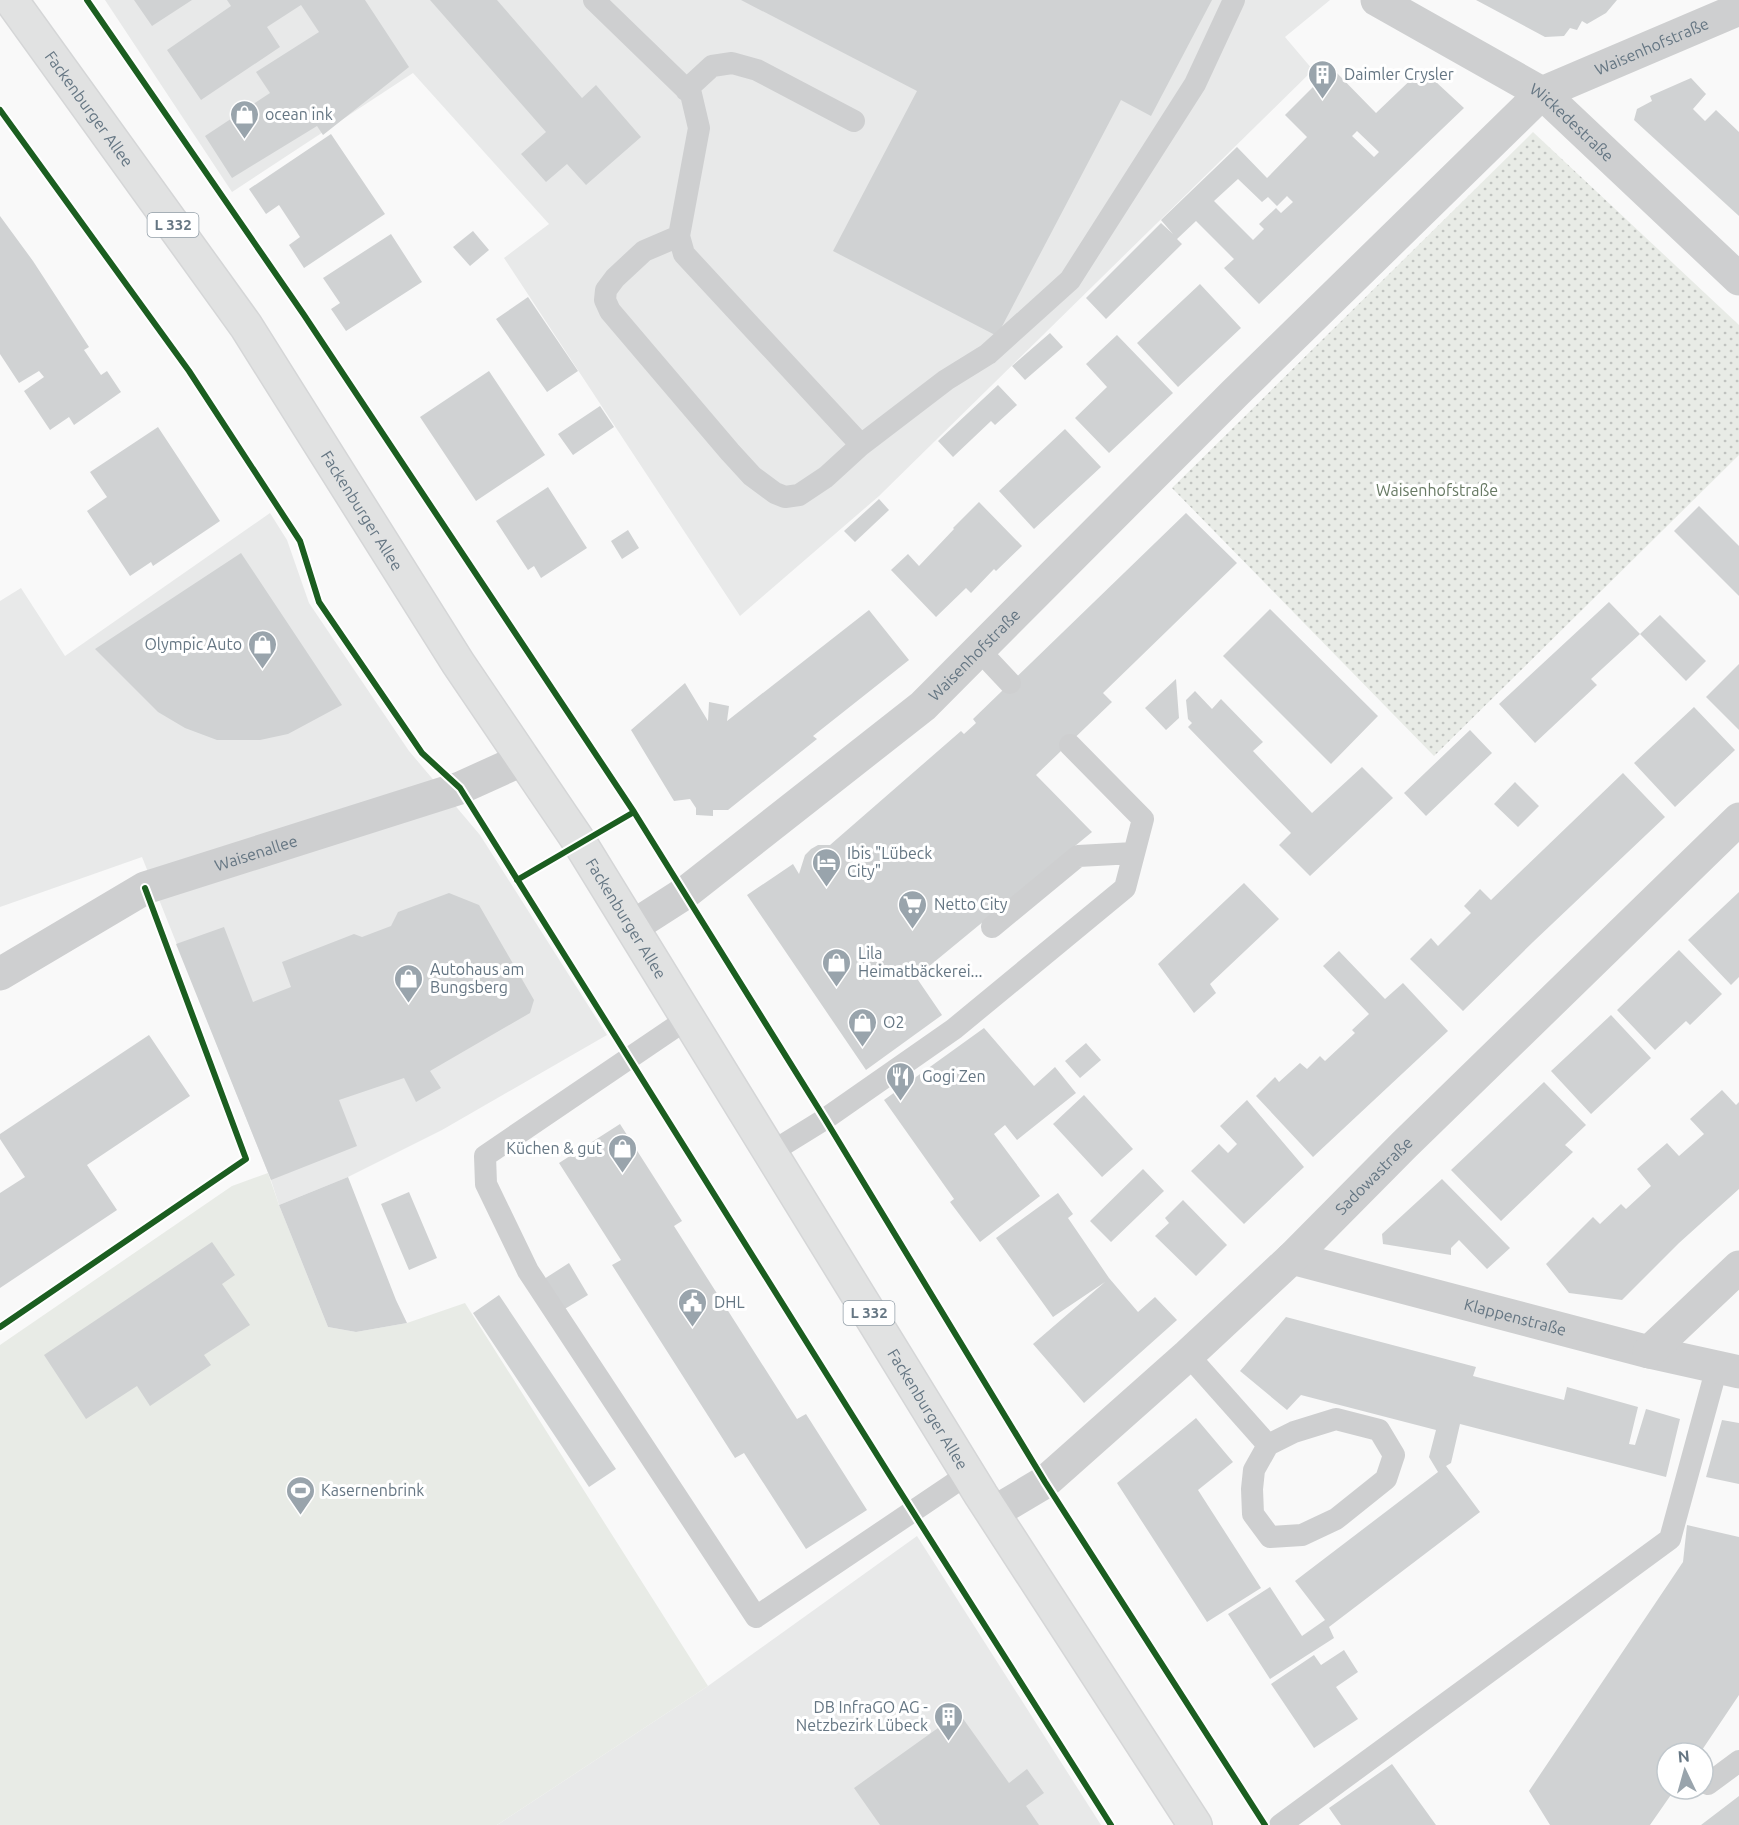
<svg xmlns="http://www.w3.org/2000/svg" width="1739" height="1825" font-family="Ubuntu,sans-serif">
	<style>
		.built { fill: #e8e9e9 }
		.park { fill: url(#park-dots) }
		.garden { fill: #e8ebe6 }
		.building { fill: #d0d2d3; fill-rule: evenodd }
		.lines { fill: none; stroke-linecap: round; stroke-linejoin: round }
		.primary-casing { stroke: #d5d6d7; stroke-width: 36 }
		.lane { stroke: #cecfd0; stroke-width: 22 }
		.street { stroke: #cecfd0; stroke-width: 33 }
		.primary { stroke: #e1e2e2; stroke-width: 33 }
		.cycleway-casing { stroke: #fff; stroke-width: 10 }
		.cycleway { stroke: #1b5e20; stroke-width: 6 }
		.labels { text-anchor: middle; stroke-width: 6; stroke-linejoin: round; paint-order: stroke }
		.shield { fill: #fff; stroke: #939fa8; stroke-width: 1.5 }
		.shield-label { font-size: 15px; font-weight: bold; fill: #657683 }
		.street-label { font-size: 16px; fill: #657683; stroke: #fff }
		.poi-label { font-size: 16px; fill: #657683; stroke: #fff; text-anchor: start }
		.park-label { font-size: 16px; fill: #687a64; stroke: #fff }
	</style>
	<defs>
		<pattern id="park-dots" width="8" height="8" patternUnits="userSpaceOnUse" patternTransform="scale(1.5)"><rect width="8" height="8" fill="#e8ebe6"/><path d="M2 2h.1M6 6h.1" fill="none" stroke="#c0c3c0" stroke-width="1.8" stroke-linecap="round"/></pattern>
	</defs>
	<rect width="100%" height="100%" fill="#f9f9f9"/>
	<path class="built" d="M105,0H1330L1285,37L1313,70L879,496L740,616L504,258L549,224L413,73L232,192Z
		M270,513L287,540L309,603L409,751L480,835L607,1035L442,1130L348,1177L279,1205L271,1180L142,857L0,907V601L21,588L65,656Z
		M917,1536L1101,1825H497L708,1686Z"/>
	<path class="park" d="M1533,132L1739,325V455L1434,756L1172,488Z"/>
	<path class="garden" d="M268,1173L279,1205L328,1327L356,1332L407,1323L465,1303L708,1686L497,1825H0V1345L232,1186Z"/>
	<path class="building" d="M134,0H192L152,26Z
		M227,0H365L409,67L323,135L317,126L232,178L205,136L270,93L256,72L319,32L301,5L267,27L280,47L201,100L167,50L231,6Z
		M430,0H497L582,98L596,85L641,137L586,185L567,164L546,182L521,154L546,132Z
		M741,0H1212L1151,116L1121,100L997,336L833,251L917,91Z
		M1476,0H1617L1606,13L1587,24L1582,21L1577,30L1570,28L1564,36L1545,37Z
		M1332,68L1376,113L1422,69L1464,108L1259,304L1224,268L1234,259L1196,221L1177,239L1182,244L1106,319L1086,298L1161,223L1173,234L1161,220L1237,147L1267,178L1307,137L1285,115ZM1357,131L1379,152L1374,157L1352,136ZM1238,179L1262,202L1268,197L1277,206L1287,196L1293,202L1281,213L1276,208L1259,224L1264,229L1253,240L1214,201Z
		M1691,78L1706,94L1693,109L1705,121L1716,110L1739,132V216L1634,120L1637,109L1652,101L1650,96Z
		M331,134L385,214L304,268L289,245L300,237L279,205L266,214L249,189Z
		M0,216L33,261L89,347L84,350L101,375L107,371L121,392L74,425L69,417L50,430L24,391L44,377L39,371L19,383L0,354Z
		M473,231L489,250L470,266L453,247Z
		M391,234L422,282L346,331L331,309L340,303L323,278Z
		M1200,284L1241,328L1178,387L1137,343Z
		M528,297L578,371L547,392L496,319Z
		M1050,333L1063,347L1025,380L1012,366Z
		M1117,335L1173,393L1109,453L1075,418L1107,387L1086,364Z
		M489,371L545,455L476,501L420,417Z
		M998,385L1017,405L995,425L991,421L953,457L938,441Z
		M600,406L614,427L573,455L558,434Z
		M158,427L220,521L153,566L151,562L130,576L87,511L107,497L90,472Z
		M1065,429L1101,467L1034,529L999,491Z
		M548,487L587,548L541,578L534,566L528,570L496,521Z
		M879,499L889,510L855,542L844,531Z
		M979,502L1022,546L996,571L994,569L971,593L966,588L936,617L891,570L908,554L919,566L954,529L953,528Z
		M1699,506L1739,546V596L1674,531Z
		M1186,513L1237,563L1103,693L1112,702L1036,775L1092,832L916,977L942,1015L866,1070L747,895L793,864L799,874L805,855L811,849L818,845H830L961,731L964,734L976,723L973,719Z
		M628,530L639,548L622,559L611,541Z
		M241,553L342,705L288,734L260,740H217L185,728L158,712L95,649Z
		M1609,602L1640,634L1591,679L1597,685L1535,743L1499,704Z
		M1270,609L1378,716L1331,764L1223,656Z
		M869,610L909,660L813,736L817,739L728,810H713V816L696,815V808L690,799L674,801L631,730L685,683L708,721L709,702L729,706L727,721Z
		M1660,615L1706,661L1686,681L1640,634Z
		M1739,664V730L1706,697Z
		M1176,679L1179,718L1166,730L1145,708Z
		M1195,691L1212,709L1221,699L1263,742L1253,751L1312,813L1362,767L1393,798L1310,876L1279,845L1291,833L1188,727L1192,723L1188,719L1186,700Z
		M1694,707L1735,750L1675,807L1634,763Z
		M1470,730L1492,753L1426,816L1404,793Z
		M1623,773L1665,817L1533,942L1463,1011L1410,959L1431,938L1438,946L1471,913L1464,906L1480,889L1491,900Z
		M1515,782L1539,806L1518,827L1494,804Z
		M1244,883L1279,919L1210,984L1216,993L1194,1013L1158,964Z
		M1739,892V977L1731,985L1688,940Z
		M449,893L479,905L534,1000L530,1013L430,1071L441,1088L416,1102L404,1078L339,1100L357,1146L271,1180L176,944L224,927L253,1002L291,987L282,962L354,934L362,937L391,926L398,912Z
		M1679,950L1722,994L1690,1025L1686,1021L1655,1050L1617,1010Z
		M1339,951L1385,999L1403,983L1448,1031L1313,1157L1256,1096L1275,1077L1279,1082L1300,1063L1307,1069L1320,1056L1325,1061L1355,1033L1352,1030L1369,1014L1323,966Z
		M1611,1015L1651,1058L1591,1114L1551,1071Z
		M984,1028L1034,1086L1055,1067L1076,1093L1017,1140L1005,1125L994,1134L1040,1196L980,1242L950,1202L954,1199L884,1100Z
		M149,1035L190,1096L87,1165L117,1210L0,1288V1193L25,1177L0,1139V1134Z
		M1086,1043L1101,1060L1080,1078L1065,1061Z
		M1544,1082L1586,1125L1565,1145L1573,1152L1501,1221L1451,1170Z
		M1722,1090L1736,1105L1739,1102V1189L1679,1243L1622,1300L1569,1293L1546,1264L1593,1217L1600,1224L1621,1204L1626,1209L1651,1186L1637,1169L1667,1143L1679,1156L1704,1134L1690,1119Z
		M1084,1095L1133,1149L1102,1177L1053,1124Z
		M1247,1100L1304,1167L1244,1224L1191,1171L1219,1144L1228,1153L1237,1144L1220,1126Z
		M620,1124L682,1221L674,1226L797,1419L806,1414L867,1510L806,1549L744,1453L735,1458L612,1265L621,1260L559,1163Z
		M1143,1169L1164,1191L1111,1242L1090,1221Z
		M348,1177L396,1300L407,1323L356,1332L328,1327L279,1205Z
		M1442,1179L1510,1248L1487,1269L1459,1240L1451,1248V1255L1383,1244L1382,1234Z
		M409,1192L437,1258L409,1270L381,1204Z
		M1058,1193L1073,1214L1068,1218L1109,1278L1138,1312L1155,1297L1177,1320L1084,1403L1033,1344L1105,1282L1053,1317L996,1238Z
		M1183,1200L1227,1245L1196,1276L1155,1236L1169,1223L1165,1218Z
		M212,1242L235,1275L222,1284L250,1325L204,1355L211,1365L150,1406L137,1386L86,1419L44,1355Z
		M569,1263L588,1295L563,1310L544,1279Z
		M499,1295L616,1469L589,1487L473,1313Z
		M1286,1317L1476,1367L1473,1376L1564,1400L1567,1387L1638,1407L1629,1444L1635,1445L1646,1409L1680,1419L1666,1477L1460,1424L1451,1463L1446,1466L1480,1512L1329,1627L1334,1638L1270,1679L1228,1614L1270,1587L1302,1636L1325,1620L1295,1581L1438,1472L1429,1457L1436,1430L1301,1395L1287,1410L1240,1371Z
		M1196,1418L1233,1462L1198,1490L1261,1588L1207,1622L1117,1483Z
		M1722,1420L1739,1423V1484L1706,1477Z
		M1687,1525L1739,1537V1695L1700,1753H1667V1789H1675L1650,1825H1550L1529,1791L1683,1562Z
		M1344,1650L1358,1672L1336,1687L1358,1719L1314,1748L1271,1684L1314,1655L1321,1665Z
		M959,1713L1009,1783L1027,1769L1044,1793L1026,1806L1039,1825H880L854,1788Z
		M1392,1764L1436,1825H1341L1329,1808Z
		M1739,1796V1825H1701Z"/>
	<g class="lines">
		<defs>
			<g id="primary">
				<path id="s6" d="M11,0L246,326L458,663L580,843L981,1495L1195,1825"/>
			</g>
		</defs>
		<use href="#primary" class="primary-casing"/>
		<path class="lane" d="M594,0L691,94L699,128L679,236L684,254L861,445L946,380L988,354L1070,280L1195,84L1234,0
			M686,90L712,66L732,63L757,70L854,121
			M679,236L644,251L615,278L606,290L605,300L610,311L730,452L752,476L775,493L785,497L799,495L826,477L861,445
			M979,650L1010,683
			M992,927L1078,856L1134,853
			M687,1019L485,1156L486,1184L528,1271L756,1617L968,1474
			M770,1153L825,1119L954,1029L1125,888L1143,819L1070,745
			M1188,1355L1268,1445L1254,1470L1252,1489L1253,1514L1270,1537L1302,1535L1336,1519L1386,1479L1394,1455L1379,1430L1336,1419L1294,1432L1268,1445
			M1708,1784L1739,1761
			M1280,1825L1670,1539L1717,1367"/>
		<g class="street">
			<path id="s1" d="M1377,0L1542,93L1739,279"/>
			<path id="s2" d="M632,927L685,893L923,706L1235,393L1542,93L1739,9"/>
			<path id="s3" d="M0,974L145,888L460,788L524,759"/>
			<path id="s4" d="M1292,1258L1649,1352L1739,1372"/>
			<path d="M1649,1352L1739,1267"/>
			<path id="s5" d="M993,1513L1045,1482L1188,1355L1292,1258L1404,1145L1739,819"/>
		</g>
		<use href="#primary" class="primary"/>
		<defs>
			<path id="cycleway" d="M87,0L304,315L634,812L825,1119L1045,1482L1265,1825
				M0,110L189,371L300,541L319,602L422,753L460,788L889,1474L1111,1825
				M517,880L634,812
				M0,1327L246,1159L145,888"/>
		</defs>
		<use href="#cycleway" class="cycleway-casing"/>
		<use href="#cycleway" class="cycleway"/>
	</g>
	<defs>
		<symbol id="building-pin" viewBox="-11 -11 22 30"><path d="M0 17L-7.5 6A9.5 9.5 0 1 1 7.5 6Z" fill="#99a4ac" stroke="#fff"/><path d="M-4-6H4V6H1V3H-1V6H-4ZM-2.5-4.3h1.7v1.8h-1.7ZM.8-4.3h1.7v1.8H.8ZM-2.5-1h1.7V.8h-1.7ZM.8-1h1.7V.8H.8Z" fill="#fff"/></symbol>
		<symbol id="shop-pin" viewBox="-11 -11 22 30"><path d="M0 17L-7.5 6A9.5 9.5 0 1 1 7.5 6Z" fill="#99a4ac" stroke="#fff"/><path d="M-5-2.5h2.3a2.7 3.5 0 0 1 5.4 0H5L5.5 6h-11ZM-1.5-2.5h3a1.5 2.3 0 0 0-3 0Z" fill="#fff"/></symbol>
		<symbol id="hotel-pin" viewBox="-11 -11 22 30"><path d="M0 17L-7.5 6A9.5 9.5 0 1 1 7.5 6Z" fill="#99a4ac" stroke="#fff"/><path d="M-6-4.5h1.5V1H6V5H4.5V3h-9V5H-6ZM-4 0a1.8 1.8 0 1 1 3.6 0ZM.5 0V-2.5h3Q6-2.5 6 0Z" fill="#fff"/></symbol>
		<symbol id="supermarket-pin" viewBox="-11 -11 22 30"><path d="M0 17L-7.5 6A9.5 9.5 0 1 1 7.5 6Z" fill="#99a4ac" stroke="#fff"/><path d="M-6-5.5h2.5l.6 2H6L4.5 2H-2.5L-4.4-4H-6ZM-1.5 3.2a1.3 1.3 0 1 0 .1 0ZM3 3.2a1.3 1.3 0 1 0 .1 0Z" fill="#fff"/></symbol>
		<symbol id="restaurant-pin" viewBox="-11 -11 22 30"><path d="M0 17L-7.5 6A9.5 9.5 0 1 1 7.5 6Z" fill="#99a4ac" stroke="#fff"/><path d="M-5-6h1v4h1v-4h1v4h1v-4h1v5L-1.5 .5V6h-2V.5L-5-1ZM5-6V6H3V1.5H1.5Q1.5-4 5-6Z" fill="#fff"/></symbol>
		<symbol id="civic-pin" viewBox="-11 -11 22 30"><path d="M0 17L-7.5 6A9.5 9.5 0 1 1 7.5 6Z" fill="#99a4ac" stroke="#fff"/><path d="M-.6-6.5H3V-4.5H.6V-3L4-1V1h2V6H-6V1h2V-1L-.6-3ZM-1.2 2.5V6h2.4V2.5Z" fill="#fff"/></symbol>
		<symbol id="stadium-pin" viewBox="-11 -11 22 30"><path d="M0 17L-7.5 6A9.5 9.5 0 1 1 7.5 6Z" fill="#99a4ac" stroke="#fff"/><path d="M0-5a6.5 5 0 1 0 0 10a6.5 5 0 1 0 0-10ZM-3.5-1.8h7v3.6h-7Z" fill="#fff"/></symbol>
	</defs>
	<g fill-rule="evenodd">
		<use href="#building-pin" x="1306" y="58" width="33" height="45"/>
		<use href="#shop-pin" x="228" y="98" width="33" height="45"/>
		<use href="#shop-pin" x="246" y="628" width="33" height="45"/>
		<use href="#hotel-pin" x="810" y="846" width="33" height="45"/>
		<use href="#supermarket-pin" x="896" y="888" width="33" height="45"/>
		<use href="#shop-pin" x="820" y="946" width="33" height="45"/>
		<use href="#shop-pin" x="392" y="962" width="33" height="45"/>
		<use href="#shop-pin" x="846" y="1006" width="33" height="45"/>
		<use href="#restaurant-pin" x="884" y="1060" width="33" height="45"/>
		<use href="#shop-pin" x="606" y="1132" width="33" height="45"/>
		<use href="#civic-pin" x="676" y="1286" width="33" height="45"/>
		<use href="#stadium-pin" x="284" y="1474" width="33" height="45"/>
		<use href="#building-pin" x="932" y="1700" width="33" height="45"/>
	</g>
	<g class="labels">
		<g class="shield">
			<rect x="147.5" y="213" width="51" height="24" rx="4.5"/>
			<rect x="843.5" y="1301" width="51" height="24" rx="4.5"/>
		</g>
		<g class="shield-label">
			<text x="173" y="230">L 332</text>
			<text x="869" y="1318">L 332</text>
		</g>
		<g class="street-label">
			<text dy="6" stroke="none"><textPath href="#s2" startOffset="1356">Waisenhofstraße</textPath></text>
			<text dy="6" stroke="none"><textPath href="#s6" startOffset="134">Fackenburger Allee</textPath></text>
			<text dy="6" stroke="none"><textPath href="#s1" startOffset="231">Wickedestraße</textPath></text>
			<text dy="6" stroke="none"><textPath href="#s6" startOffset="620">Fackenburger Allee</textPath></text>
			<text dy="6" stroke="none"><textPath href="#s2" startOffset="438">Waisenhofstraße</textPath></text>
			<text dy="6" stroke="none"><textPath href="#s3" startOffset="285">Waisenallee</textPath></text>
			<text dy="6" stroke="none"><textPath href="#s6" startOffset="1106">Fackenburger Allee</textPath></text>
			<text dy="6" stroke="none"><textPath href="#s5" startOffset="510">Sadowastraße</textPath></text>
			<text dy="6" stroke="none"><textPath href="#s4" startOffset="231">Klappenstraße</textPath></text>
			<text dy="6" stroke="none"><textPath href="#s6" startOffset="1682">Fackenburger Allee</textPath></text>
		</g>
		<g class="poi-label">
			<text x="1344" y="80">Daimler Crysler</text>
			<text x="265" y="120">ocean ink</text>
			<text x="242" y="650" text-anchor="end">Olympic Auto</text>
			<text x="847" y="859">Ibis "Lübeck<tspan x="847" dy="18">City"</tspan></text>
			<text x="934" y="910">Netto City</text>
			<text x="858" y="959">Lila<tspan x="858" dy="18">Heimatbäckerei...</tspan></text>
			<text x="430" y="975">Autohaus am<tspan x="430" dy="18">Bungsberg</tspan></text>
			<text x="883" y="1028">O2</text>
			<text x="922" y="1082">Gogi Zen</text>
			<text x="602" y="1154" text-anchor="end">Küchen &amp; gut</text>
			<text x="714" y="1308">DHL</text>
			<text x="321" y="1496">Kasernenbrink</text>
			<text x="928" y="1713" text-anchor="end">DB InfraGO AG -<tspan x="928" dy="18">Netzbezirk Lübeck</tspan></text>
		</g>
		<g class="park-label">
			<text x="1437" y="496">Waisenhofstraße</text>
		</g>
	</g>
	<g transform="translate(1685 1771) rotate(355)"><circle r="28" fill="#ffffff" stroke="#c1c8cd" stroke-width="1.5"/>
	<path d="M0-4.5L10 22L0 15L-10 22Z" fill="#99a4ac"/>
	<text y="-9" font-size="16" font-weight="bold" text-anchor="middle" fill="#657683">N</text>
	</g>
</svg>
